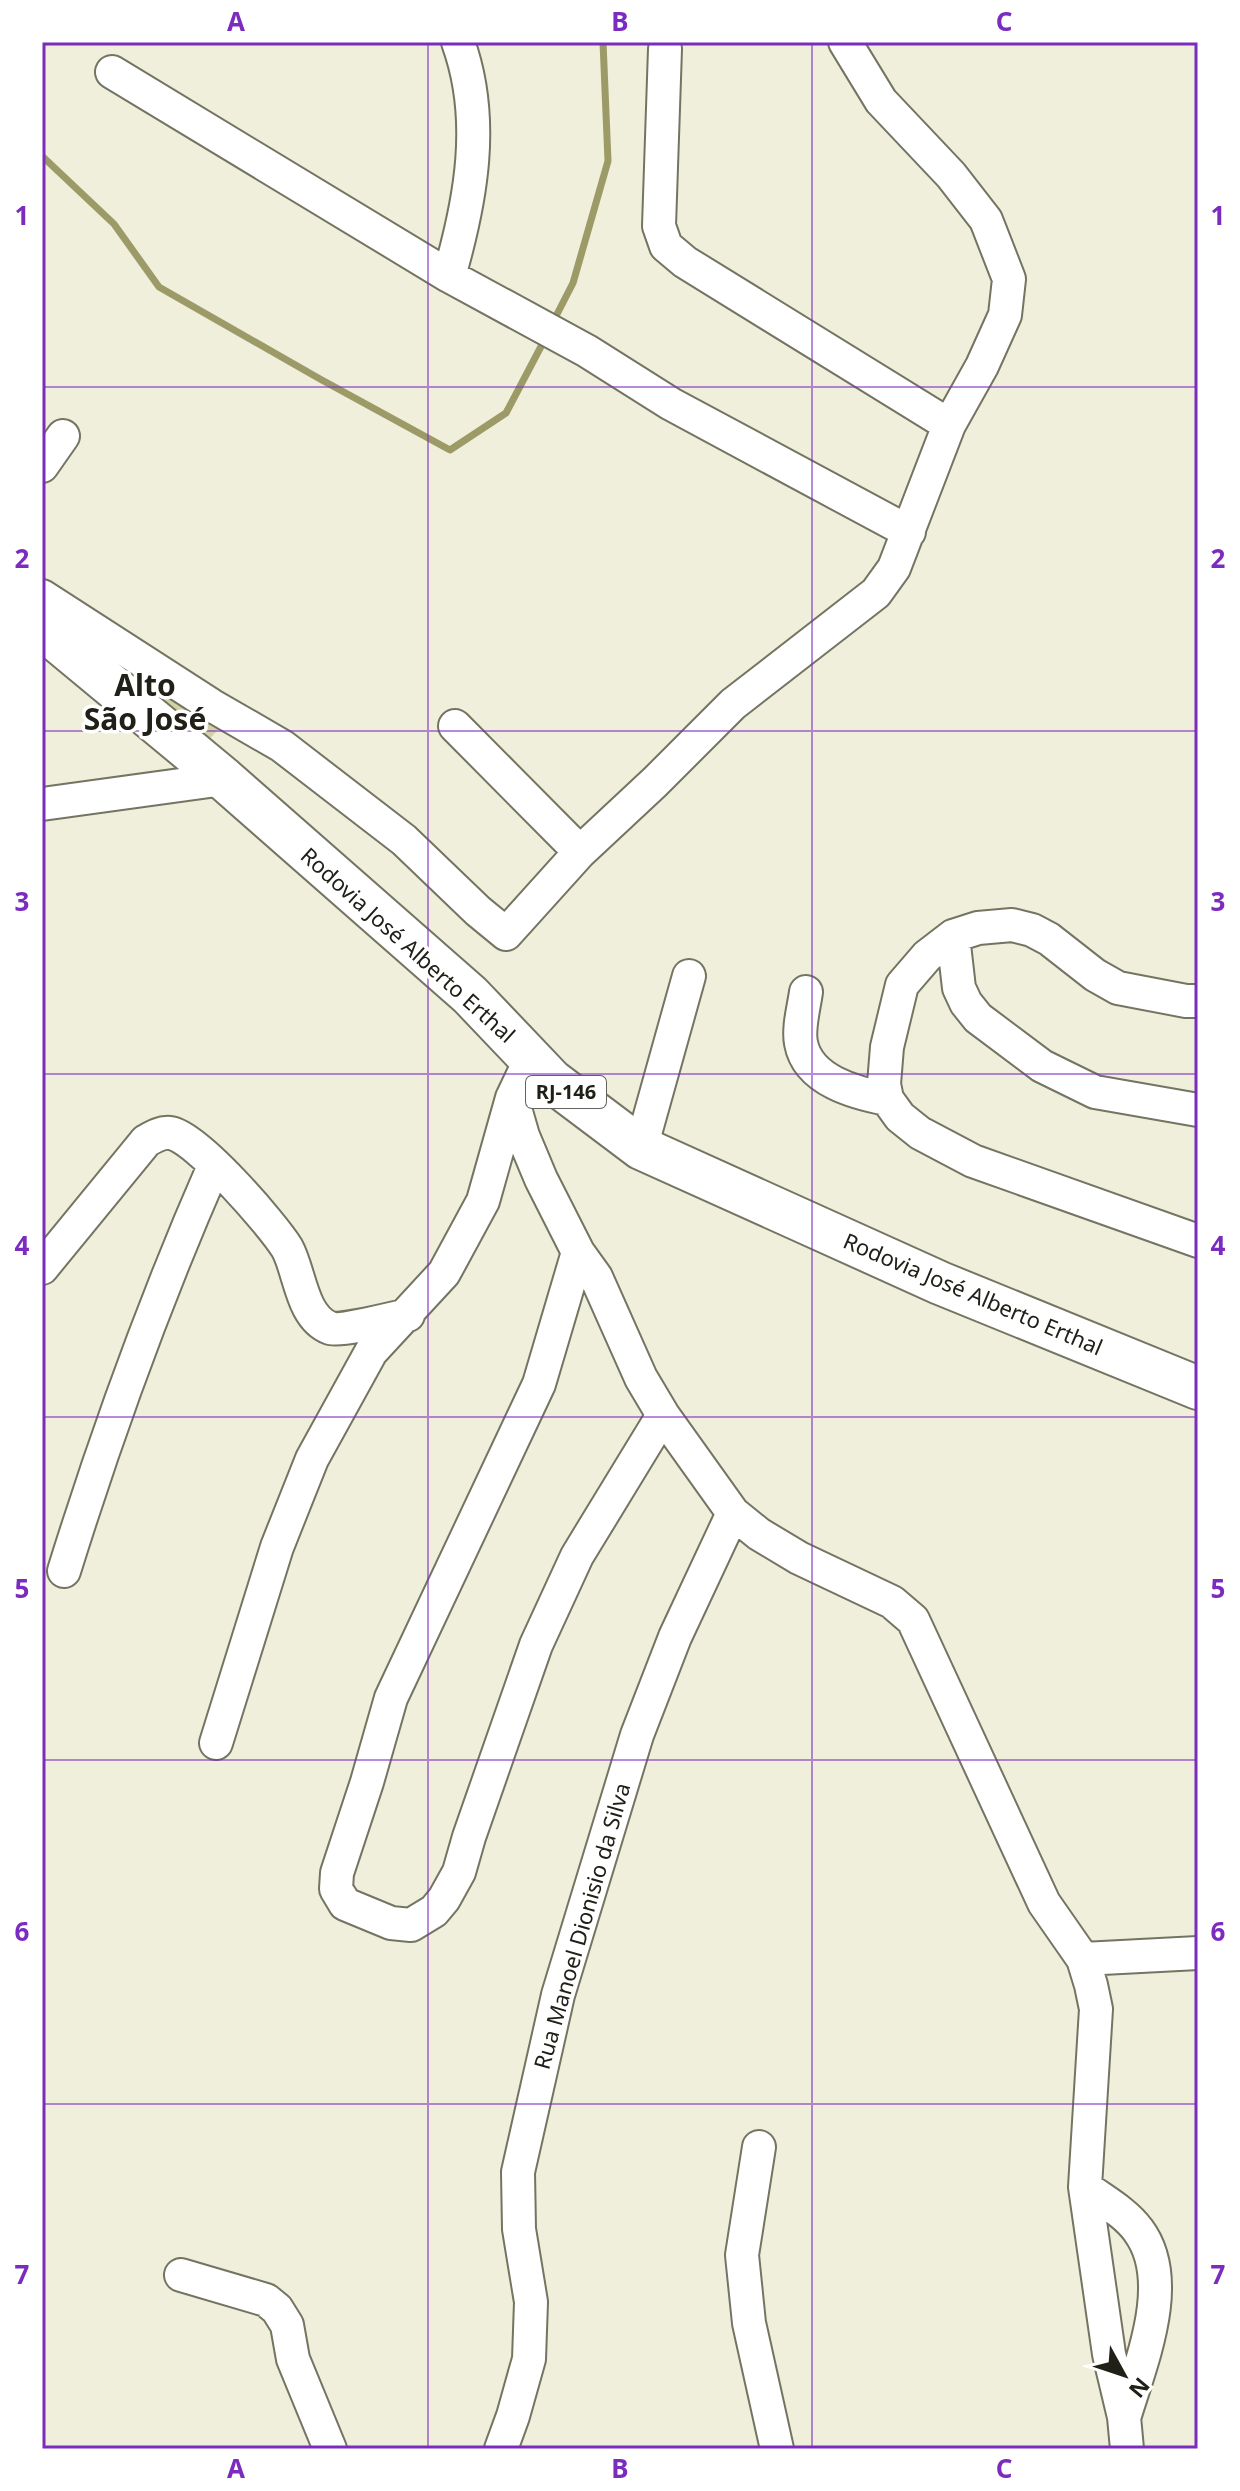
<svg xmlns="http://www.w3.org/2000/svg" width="1240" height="2491" font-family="'Noto Sans',sans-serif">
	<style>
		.green { fill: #d3d2a4 }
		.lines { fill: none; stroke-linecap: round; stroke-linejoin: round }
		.stream { stroke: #9c9b68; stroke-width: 7 }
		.minor-casing { stroke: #747462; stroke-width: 36 }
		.major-casing { stroke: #747462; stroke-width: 46 }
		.minor { stroke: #fff; stroke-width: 32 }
		.major { stroke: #fff; stroke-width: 42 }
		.grid { fill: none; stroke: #7b2cbf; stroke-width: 2; stroke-opacity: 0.55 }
		.labels { text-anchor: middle; stroke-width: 7; stroke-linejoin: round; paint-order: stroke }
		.shield { fill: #fff; stroke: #63635d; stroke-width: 2 }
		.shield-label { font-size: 20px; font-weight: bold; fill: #202018 }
		.street-label { font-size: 22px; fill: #202018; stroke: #fff }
		.district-label { font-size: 30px; font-weight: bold; fill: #202018; stroke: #fff }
		.neatline { fill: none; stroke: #7b2cbf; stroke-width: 3 }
		.grid-label { font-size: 26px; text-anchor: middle; font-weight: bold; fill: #7b2cbf }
	</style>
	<rect width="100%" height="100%" fill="#efefdb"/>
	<path class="green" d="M51,608L225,722L205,744Z"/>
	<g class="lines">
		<path class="stream" d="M42,156L114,224L159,287L320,379L450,450L506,413L546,337
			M553,322L573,283L608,161L603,42"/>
		<defs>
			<path id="minor" d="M458,42C486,119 471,200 449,276L587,351L671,404L909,532
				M665,49L659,226L666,246L685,262L949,425
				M112,72L449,276
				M42,466L63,436
				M42,596L211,705L282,746L404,840L478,911L506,934L580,852L655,782L733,704L876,593L894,568L949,425L982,366L1005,315L1009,279L986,220L951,175L881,101L845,42
				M455,726L580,852
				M42,804L224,779
				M953,936L959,988L966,1003L978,1018L1042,1066L1095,1092L1198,1110
				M806,992C804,1007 798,1028 801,1043C808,1081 856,1093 887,1099
				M1198,1001H1186L1118,988L1095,975L1049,939L1032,930L1012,925L978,928L953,936L927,956L902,985L887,1047L884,1084L887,1099L900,1117L920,1133L973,1161L1198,1241
				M531,1058L512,1098L523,1136L541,1179L578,1252L596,1277L641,1378L663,1415L733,1513L759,1534L799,1558L892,1602L913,1620L1044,1903L1083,1959L1091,1985L1096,2009L1085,2187L1109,2354L1124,2417L1127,2449
				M641,1148L689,976
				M578,1252L539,1384L391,1698L367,1782L337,1873L336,1889L345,1904L391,1923L411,1925L434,1911L444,1899L459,1872L469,1837L536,1645L577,1556L663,1415
				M42,1268L146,1141C153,1137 161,1132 170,1133C195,1135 273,1225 287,1248C300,1271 301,1317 330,1328C340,1332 394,1318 408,1315
				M64,1571C107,1433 156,1298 214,1166
				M216,1743L277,1547L312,1459L371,1352L444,1273L483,1201L512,1098
				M1083,1959L1198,1953
				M759,2147L742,2255L749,2323L777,2449
				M1085,2187C1102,2200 1125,2212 1138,2230C1176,2280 1141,2362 1125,2415
				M181,2275L266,2300L277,2309L287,2325L293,2359L330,2449
				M501,2449L513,2416L529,2359L531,2302L519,2229L518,2172L558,1995L637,1735L675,1637L733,1513"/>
			<path id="major" d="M42,628L224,779L470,995L552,1081L641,1148L940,1283L1198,1388"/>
		</defs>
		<use href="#minor" class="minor-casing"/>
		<use href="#major" class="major-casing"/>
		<use href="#minor" class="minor"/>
		<use href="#major" class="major"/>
	</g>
	<path class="grid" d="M428,42V2449M812,42V2449M42,387H1198M42,731H1198M42,1074H1198M42,1417H1198M42,1760H1198M42,2104H1198"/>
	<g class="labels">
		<rect class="shield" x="526" y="1076" width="80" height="32" rx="6"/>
		<g class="shield-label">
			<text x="566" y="1099">RJ-146</text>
		</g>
		<g class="street-label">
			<text transform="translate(408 945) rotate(42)" y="8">Rodovia José Alberto Erthal</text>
			<text transform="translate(973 1294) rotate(23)" y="8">Rodovia José Alberto Erthal</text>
			<text transform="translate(582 1926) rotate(-74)" y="8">Rua Manoel Dionisio da Silva</text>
		</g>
		<g class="district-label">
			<text x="145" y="696">Alto<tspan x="145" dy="34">São José</tspan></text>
		</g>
	</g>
	<rect width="1240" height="2491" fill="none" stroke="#ffffff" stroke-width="88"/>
	<g transform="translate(1124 2375) rotate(130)" stroke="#ffffff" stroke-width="6" paint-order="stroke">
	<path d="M0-6L14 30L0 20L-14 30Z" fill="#202018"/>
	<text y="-12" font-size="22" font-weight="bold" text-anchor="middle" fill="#202018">N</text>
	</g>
	<rect x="44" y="44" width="1152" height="2403" class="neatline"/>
	<g class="grid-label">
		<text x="236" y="31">A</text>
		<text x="620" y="31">B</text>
		<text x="1004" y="31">C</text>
		<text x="22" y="225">1</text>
		<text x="1218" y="225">1</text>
		<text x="22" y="568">2</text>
		<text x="1218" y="568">2</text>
		<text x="22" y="911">3</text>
		<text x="1218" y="911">3</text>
		<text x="22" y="1255">4</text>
		<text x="1218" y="1255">4</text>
		<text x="22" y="1598">5</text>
		<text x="1218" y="1598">5</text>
		<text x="22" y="1941">6</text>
		<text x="1218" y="1941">6</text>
		<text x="22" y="2284">7</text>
		<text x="1218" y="2284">7</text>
		<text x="236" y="2478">A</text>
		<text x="620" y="2478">B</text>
		<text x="1004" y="2478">C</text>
	</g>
</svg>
